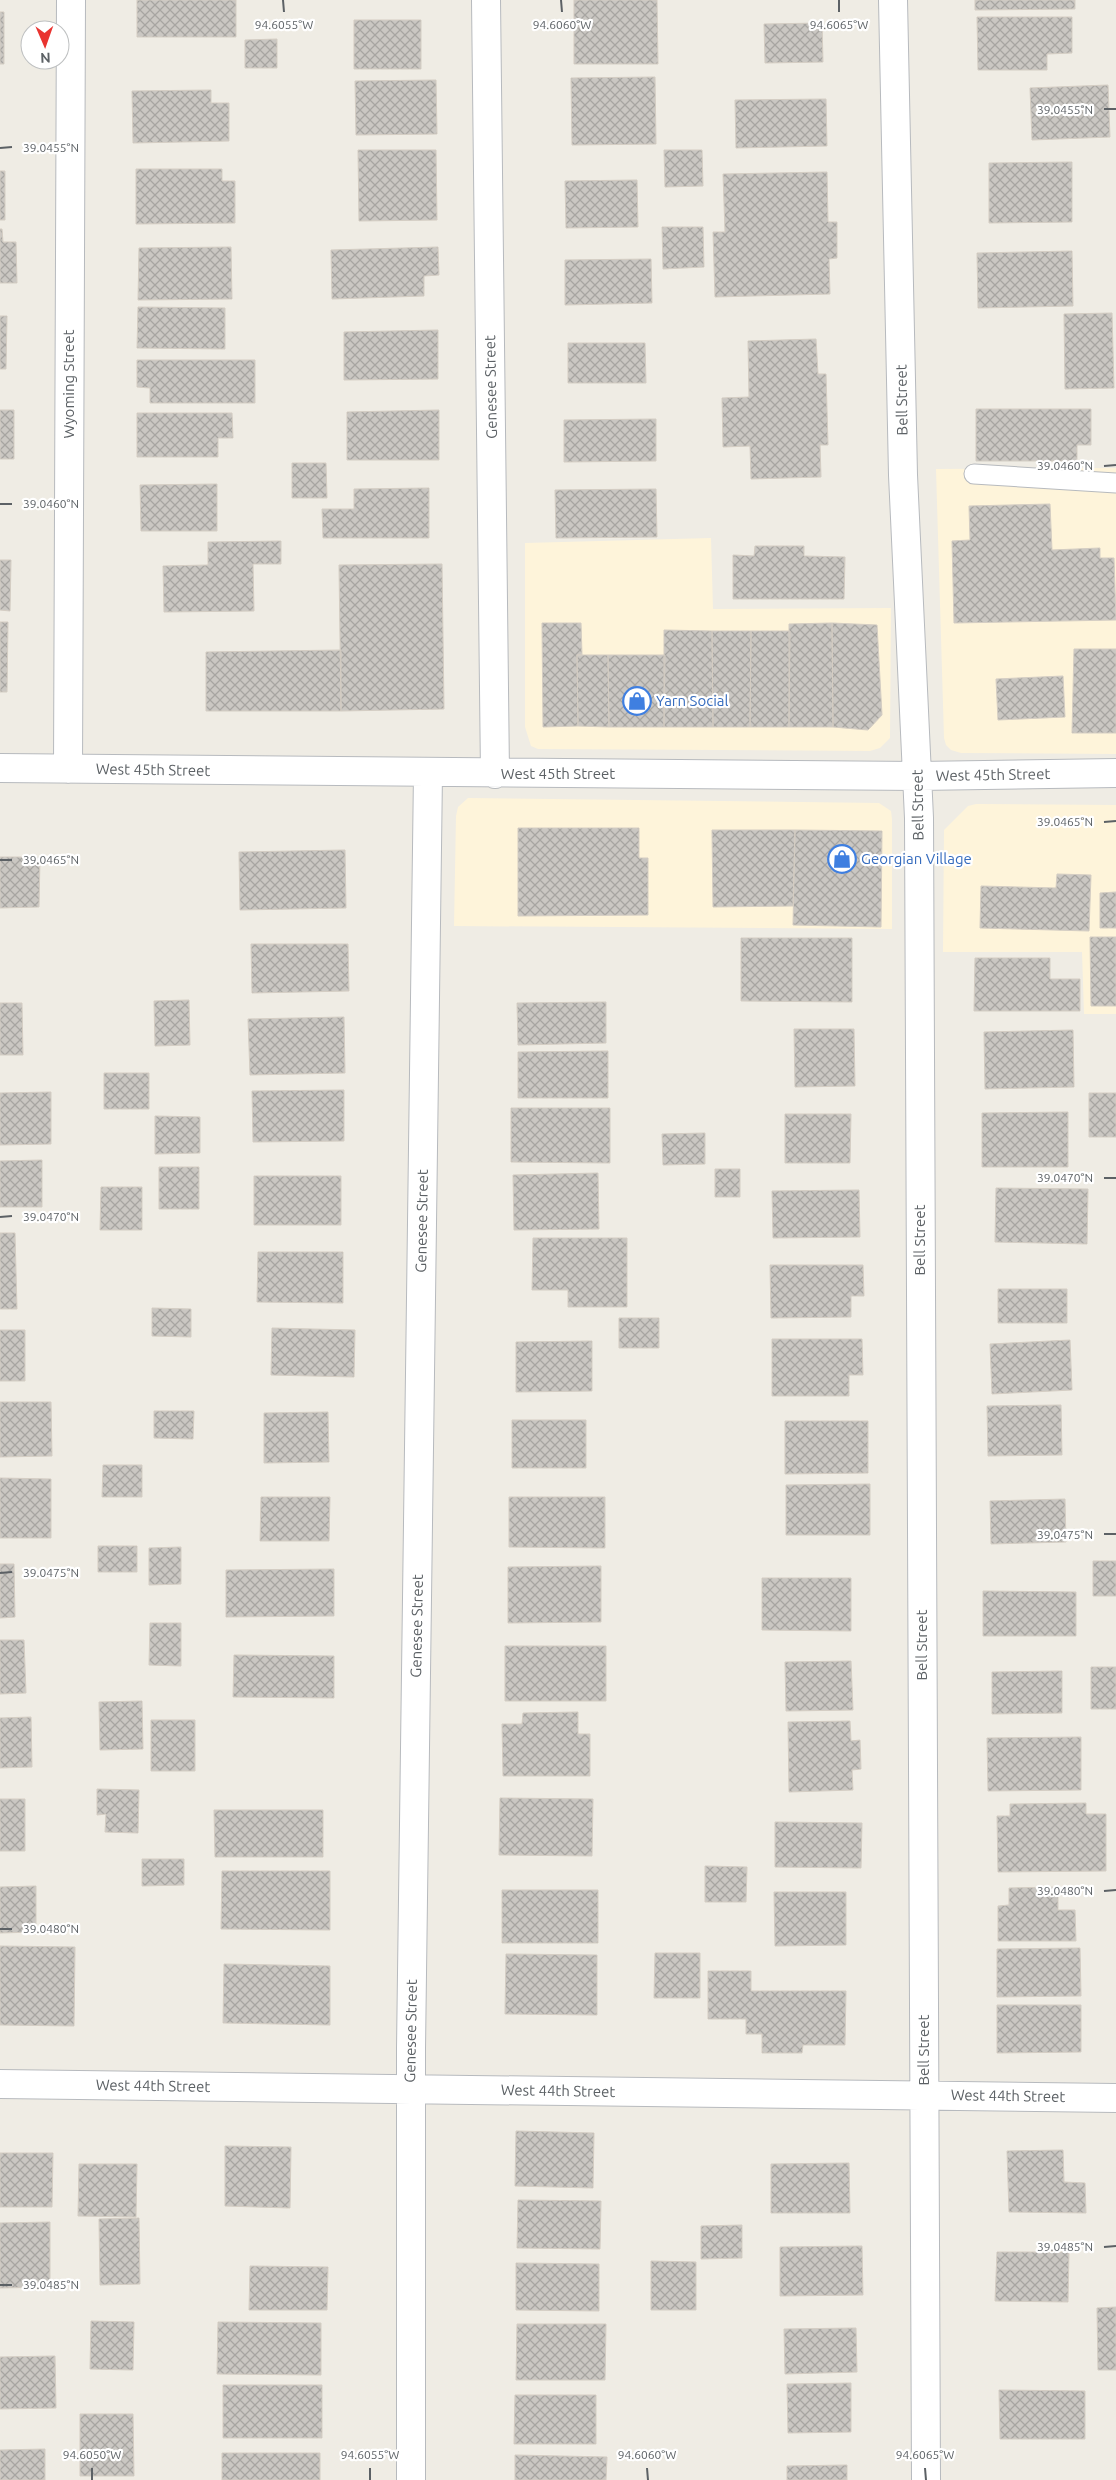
<svg xmlns="http://www.w3.org/2000/svg" width="1116" height="2480" font-family="Ubuntu,sans-serif">
	<style>
		.commercial { fill: #fef4da }
		.building { fill: url(#building-cross-hatch); stroke: #d4cdc3 }
		.lines { fill: none; stroke-linecap: round; stroke-linejoin: round }
		.lane-casing { stroke: #b7babe; stroke-width: 21 }
		.street-casing { stroke: #b7babe; stroke-width: 30 }
		.lane { stroke: #fff; stroke-width: 19 }
		.street { stroke: #fff; stroke-width: 28 }
		.ticks { fill: none; stroke: #5c6165; stroke-width: 2 }
		.labels { text-anchor: middle; stroke-width: 4.5; stroke-linejoin: round; paint-order: stroke }
		.street-label { font-size: 15px; fill: #5c6165; stroke: #fff }
		.shop-label { font-size: 15px; fill: #366cbe; stroke: #fff; text-anchor: start }
		.ticks-label { font-size: 12px; text-anchor: middle; fill: #5c6165; stroke: #fff; stroke-width: 4.5; stroke-linejoin: round; paint-order: stroke }
	</style>
	<defs>
		<pattern id="building-cross-hatch" width="8" height="8" patternUnits="userSpaceOnUse" patternTransform="scale(1.25)"><rect width="8" height="8" fill="#cac7c2"/><path d="M0 0l8 8M0 8l8-8" fill="none" stroke="#a7a5a1"/></pattern>
	</defs>
	<rect width="100%" height="100%" fill="#efece4"/>
	<path class="commercial" d="M1116,468V754L961,753L951,750L946,745L944,738L936,469Z
		M711,538L713,609L891,608L890,738L880,748L870,751L538,749L531,746L525,727V543Z
		M468,798L879,803L891,811L892,819V929L454,926L456,816L458,807Z
		M976,804L1116,805V1014H1084L1082,952H943L944,830L968,806Z"/>
	<path class="building" d="M137,0H236V37H137Z
		M574,0H657L658,64H574Z
		M975,0H1075V9L975,10Z
		M0,12H4V64H0Z
		M977,17H1072V53L1047,54V70H978Z
		M354,20H421V69H354Z
		M822,23L823,62L765,63L764,24Z
		M277,39V68H245V40Z
		M655,77L656,144L572,145L571,78Z
		M436,80L437,134L356,135L355,81Z
		M1108,85L1110,137L1032,140L1030,88Z
		M211,90V103H229V141L133,143L132,91Z
		M826,99L827,146L736,148L735,100Z
		M358,150H436L437,220L359,221Z
		M664,150H702L703,186L665,187Z
		M1072,162V222L989,223V163Z
		M136,169H222V181H235V223L136,224Z
		M0,171H5V220H0Z
		M827,172L828,222H837V258L829,259L830,294L715,297L713,232H725L723,174Z
		M637,180L638,227L566,228L565,181Z
		M662,227H703L704,267L663,269Z
		M0,229H2L3,242H16L17,283H0Z
		M231,247L232,299L138,300L139,248Z
		M438,247L439,275L424,276V296L332,299L331,250Z
		M1072,251L1073,306L978,308L977,253Z
		M651,259L652,303L565,305V260Z
		M138,307L225,308V349L137,348Z
		M1112,313L1114,388L1065,389L1064,314Z
		M0,316H7L6,369H0Z
		M438,330V379L344,380V332Z
		M816,339L818,374H826L828,445H820L821,477L751,479L750,446L723,447L722,398L749,397L748,341Z
		M568,343H645L646,383H568Z
		M137,360H255V403H150V388L137,387Z
		M976,409H1091V445H1077V461H976Z
		M0,410H14V459H0Z
		M439,410V460H347V412Z
		M137,413H232L233,438H218V457H137Z
		M656,419V461L564,462V420Z
		M292,463H326L327,498H292Z
		M217,484V531H141L140,485Z
		M429,488V538H323L322,509H354V489Z
		M656,489L657,537L556,538L555,490Z
		M1050,504L1052,550L1100,548V558H1114L1116,620L954,623L952,541L970,540L969,506Z
		M281,541V564H253L254,611L164,612L163,566L208,565V542Z
		M755,546H804V556L845,557L844,599H733V555L754,556Z
		M0,560H11L10,611L0,610Z
		M442,564L444,709L341,711L339,565Z
		M0,622H8L7,692H0Z
		M542,623H581L582,655H577L578,726L543,727Z
		M832,623L833,727H789V624Z
		M832,623L877,625L882,715L868,730L833,727Z
		M664,630L712,631L713,727H664Z
		M712,631H751L750,727H713Z
		M751,631H790L789,727H750Z
		M1074,649H1116V733H1072Z
		M341,650V711H206V652Z
		M577,655H608L609,727L578,726Z
		M608,655H665L664,727H609Z
		M1063,676L1065,717L998,720L996,679Z
		M518,828H639V858H648V915L518,916Z
		M712,830H795L793,906L713,907Z
		M795,830L882,831L881,927L793,925Z
		M345,850L346,908L240,910L239,852Z
		M0,857H40L39,907L0,908Z
		M1057,874L1091,875L1089,931L980,928L981,886L1056,888Z
		M1116,892V928H1100V893Z
		M1090,937H1116V1006H1091Z
		M741,938H852V1002L741,1001Z
		M251,944H348L349,991L252,993Z
		M975,958H1050V979H1080V1011H974Z
		M189,1000L190,1045L155,1046L154,1001Z
		M606,1002V1043L518,1045L517,1003Z
		M0,1003H22L23,1055H0Z
		M344,1017L345,1073L250,1075L248,1019Z
		M794,1029H854L855,1086L795,1087Z
		M1073,1030L1074,1087L985,1089L984,1032Z
		M608,1051V1098H518V1052Z
		M104,1073H149V1109H104Z
		M344,1090V1141L253,1142L252,1091Z
		M51,1092V1144L0,1145V1093Z
		M1089,1093H1116V1137H1089Z
		M511,1108H610V1163L511,1162Z
		M1068,1112V1167H982V1113Z
		M785,1114H851L850,1163H785Z
		M155,1116L200,1117V1153L155,1154Z
		M705,1133V1164L663,1165L662,1134Z
		M42,1160V1207H0V1161Z
		M159,1167H199V1209H159Z
		M715,1169H740V1197H715Z
		M598,1173L599,1229L514,1230L513,1175Z
		M254,1176H341V1225H254Z
		M101,1187H142V1230H100Z
		M996,1188L1088,1189L1087,1244L995,1242Z
		M859,1190L860,1237L773,1238L772,1191Z
		M0,1233H15L17,1309H0Z
		M533,1238H627V1307H568V1290H532Z
		M258,1252H343V1303L257,1302Z
		M770,1265H863L864,1296H851V1317L771,1318Z
		M998,1289H1067V1323H998Z
		M152,1308L191,1309V1337L152,1336Z
		M619,1318H659V1348H619Z
		M272,1328L355,1330L354,1377L271,1375Z
		M0,1330H25V1381H0Z
		M772,1339H862L863,1375H849V1396H772Z
		M1070,1340L1072,1390L992,1394L990,1344Z
		M592,1341V1391L516,1392V1342Z
		M0,1402H51L52,1456L0,1457Z
		M1061,1405L1062,1455L988,1456L987,1406Z
		M154,1411H194L193,1439L154,1438Z
		M328,1412L329,1462L264,1463V1413Z
		M512,1420H586V1468H512Z
		M785,1421H868V1473L785,1474Z
		M103,1465H142V1497H102Z
		M0,1478L51,1479V1538H0Z
		M870,1484V1535H786V1485Z
		M261,1497H330L329,1541H260Z
		M509,1497H605V1548L509,1547Z
		M1065,1499L1066,1542L991,1544L990,1501Z
		M98,1546H137V1572H98Z
		M181,1547V1584L149,1585V1548Z
		M1093,1561H1116V1596H1093Z
		M0,1564H14L15,1617L0,1618Z
		M601,1566V1622L508,1623V1567Z
		M334,1569V1616L226,1617V1570Z
		M762,1578H851V1631L762,1630Z
		M983,1591L1076,1592V1636H983Z
		M150,1623H181V1666L149,1665Z
		M0,1640H24L26,1693L0,1694Z
		M505,1646H606V1701H505Z
		M234,1655L334,1656V1698L233,1697Z
		M851,1661L853,1710L786,1711L785,1662Z
		M1091,1667H1116V1709H1091Z
		M1062,1671V1713L992,1714V1672Z
		M142,1701L143,1749L100,1750L99,1702Z
		M578,1712V1734H590V1776H503L502,1724H522L523,1713Z
		M31,1717L32,1767L0,1768V1718Z
		M151,1720H195V1771H151Z
		M850,1721L851,1741L860,1740L861,1769L852,1770L853,1790L789,1792L788,1722Z
		M1081,1737V1790L988,1791L987,1738Z
		M97,1789L139,1790L138,1833L105,1832L106,1814L97,1815Z
		M500,1798L593,1799L592,1856L499,1855Z
		M0,1799H25V1851H0Z
		M1086,1803V1814H1106V1871L998,1872L997,1816H1010V1804Z
		M214,1810H323V1857H215Z
		M775,1822L862,1823L861,1868L775,1867Z
		M142,1859H184V1885L142,1886Z
		M705,1866L747,1867L746,1902H705Z
		M222,1871H330V1930L221,1929Z
		M36,1886V1932L0,1933V1887Z
		M1058,1887V1910H1075L1076,1941H998V1906L1009,1905V1888Z
		M502,1890H598V1943H502Z
		M774,1892H846V1945L775,1946Z
		M0,1946L75,1947L74,2026L0,2025Z
		M1080,1948L1081,1996L997,1997V1949Z
		M655,1953H700V1998H654Z
		M506,1954L597,1955V2015L505,2014Z
		M224,1964L330,1966V2025L223,2023Z
		M708,1971H751V1991H846L845,2045H803L802,2053H762V2034H746V2019H708Z
		M997,2005H1081V2052L997,2053Z
		M516,2131L594,2133L593,2188L515,2186Z
		M225,2146L291,2147L290,2208L225,2206Z
		M1063,2150L1064,2182L1085,2183L1086,2213L1009,2212L1007,2151Z
		M0,2153H53L52,2207H0Z
		M849,2163L850,2213H771V2164Z
		M79,2164H137L136,2217L78,2216Z
		M518,2200L601,2201L600,2249L517,2248Z
		M139,2218L140,2284L100,2285L99,2219Z
		M50,2222V2287L0,2288V2223Z
		M742,2225V2258L701,2259V2226Z
		M862,2246L863,2295L780,2296V2247Z
		M997,2252H1069L1068,2302L995,2301Z
		M651,2261L696,2262V2310H651Z
		M516,2263L599,2264V2311L516,2310Z
		M250,2266L328,2267L327,2310H249Z
		M1116,2307V2370H1098L1097,2308Z
		M91,2321L134,2322L133,2370L90,2369Z
		M218,2322L321,2323V2375L217,2374Z
		M517,2324H606L605,2380H516Z
		M856,2328L857,2372L785,2374L784,2329Z
		M55,2356L56,2408L0,2409V2357Z
		M851,2383V2432L788,2433L787,2384Z
		M223,2385H322V2438H223Z
		M999,2390L1085,2391V2439H1000Z
		M515,2395H596V2444H514Z
		M80,2414H133L134,2476H80Z
		M45,2449V2480H0V2450Z
		M222,2453H320V2480H222Z
		M515,2455L607,2457L606,2480H515Z
		M847,2465V2480H787V2466Z"/>
	<g class="lines">
		<defs>
			<path id="lane" d="M974,474L1116,483"/>
			<path id="street" d="M486,0L495,774
				M893,0L903,475L919,818L926,2480
				M0,768L918,776L1116,773
				M68,769L71,0
				M0,2084L1116,2098
				M411,2480V2049L428,773"/>
		</defs>
		<use href="#lane" class="lane-casing"/>
		<use href="#street" class="street-casing"/>
		<use href="#lane" class="lane"/>
		<use href="#street" class="street"/>
	</g>
	<path class="ticks" d="M283,0L284,12M561,0L562,12M839,0V12M1104,109H1116M0,148L12,147M1104,466L1116,465M0,504H12M1104,822L1116,821M0,860H12M1104,1178H1116M0,1217L12,1216M1104,1534H1116M0,1573L12,1572M1104,1891L1116,1890M0,1929H12M1104,2247L1116,2246M0,2285H12M92,2468V2480M370,2468V2480M647,2468L648,2480M925,2468L926,2480"/>
	<defs>
		<symbol id="shop-ring" viewBox="-11 -11 22 22"><circle r="9.5" fill="#fff" stroke="#3f7fe0" stroke-width="1.5"/><path d="M-5-2.5h2.3a2.7 3.5 0 0 1 5.4 0H5L5.5 6h-11ZM-1.5-2.5h3a1.5 2.3 0 0 0-3 0Z" fill="#3f7fe0"/></symbol>
	</defs>
	<g fill-rule="evenodd">
		<use href="#shop-ring" x="621" y="685" width="32" height="32"/>
		<use href="#shop-ring" x="826" y="843" width="32" height="32"/>
	</g>
	<g class="labels">
		<g class="street-label">
			<text transform="translate(69 384) rotate(-90)" y="5">Wyoming Street</text>
			<text transform="translate(491 387) rotate(-91)" y="5">Genesee Street</text>
			<text transform="translate(902 400) rotate(-91)" y="5">Bell Street</text>
			<text transform="translate(153 770) rotate(1)" y="5">West 45th Street</text>
			<text x="558" y="779">West 45th Street</text>
			<text transform="translate(993 775) rotate(-1)" y="5">West 45th Street</text>
			<text transform="translate(918 805) rotate(-91)" y="5">Bell Street</text>
			<text transform="translate(422 1221) rotate(-89)" y="5">Genesee Street</text>
			<text transform="translate(920 1240) rotate(-90)" y="5">Bell Street</text>
			<text transform="translate(417 1626) rotate(-89)" y="5">Genesee Street</text>
			<text transform="translate(922 1645) rotate(-90)" y="5">Bell Street</text>
			<text transform="translate(411 2031) rotate(-89)" y="5">Genesee Street</text>
			<text transform="translate(924 2050) rotate(-90)" y="5">Bell Street</text>
			<text transform="translate(153 2086) rotate(1)" y="5">West 44th Street</text>
			<text transform="translate(558 2091) rotate(1)" y="5">West 44th Street</text>
			<text transform="translate(1008 2096) rotate(1)" y="5">West 44th Street</text>
		</g>
		<g class="shop-label">
			<text x="656" y="706">Yarn Social</text>
			<text x="861" y="864">Georgian Village</text>
		</g>
	</g>
	<g class="ticks-label">
		<text x="284" y="29">94.6055°W</text>
		<text x="562" y="29">94.6060°W</text>
		<text x="839" y="29">94.6065°W</text>
		<text x="1065" y="114">39.0455°N</text>
		<text x="51" y="152">39.0455°N</text>
		<text x="1065" y="470">39.0460°N</text>
		<text x="51" y="508">39.0460°N</text>
		<text x="1065" y="826">39.0465°N</text>
		<text x="51" y="864">39.0465°N</text>
		<text x="1065" y="1182">39.0470°N</text>
		<text x="51" y="1221">39.0470°N</text>
		<text x="1065" y="1539">39.0475°N</text>
		<text x="51" y="1577">39.0475°N</text>
		<text x="1065" y="1895">39.0480°N</text>
		<text x="51" y="1933">39.0480°N</text>
		<text x="1065" y="2251">39.0485°N</text>
		<text x="51" y="2289">39.0485°N</text>
		<text x="92" y="2459">94.6050°W</text>
		<text x="370" y="2459">94.6055°W</text>
		<text x="647" y="2459">94.6060°W</text>
		<text x="925" y="2459">94.6065°W</text>
	</g>
	<g transform="translate(45 45) rotate(178)"><circle r="24" fill="#ffffff" stroke="#bec0c1"/>
	<path d="M0-4L9 19L0 12L-9 19Z" fill="#e93430"/>
	<text y="-8" font-size="14" font-weight="bold" text-anchor="middle" fill="#5c6165">N</text>
	</g>
</svg>
